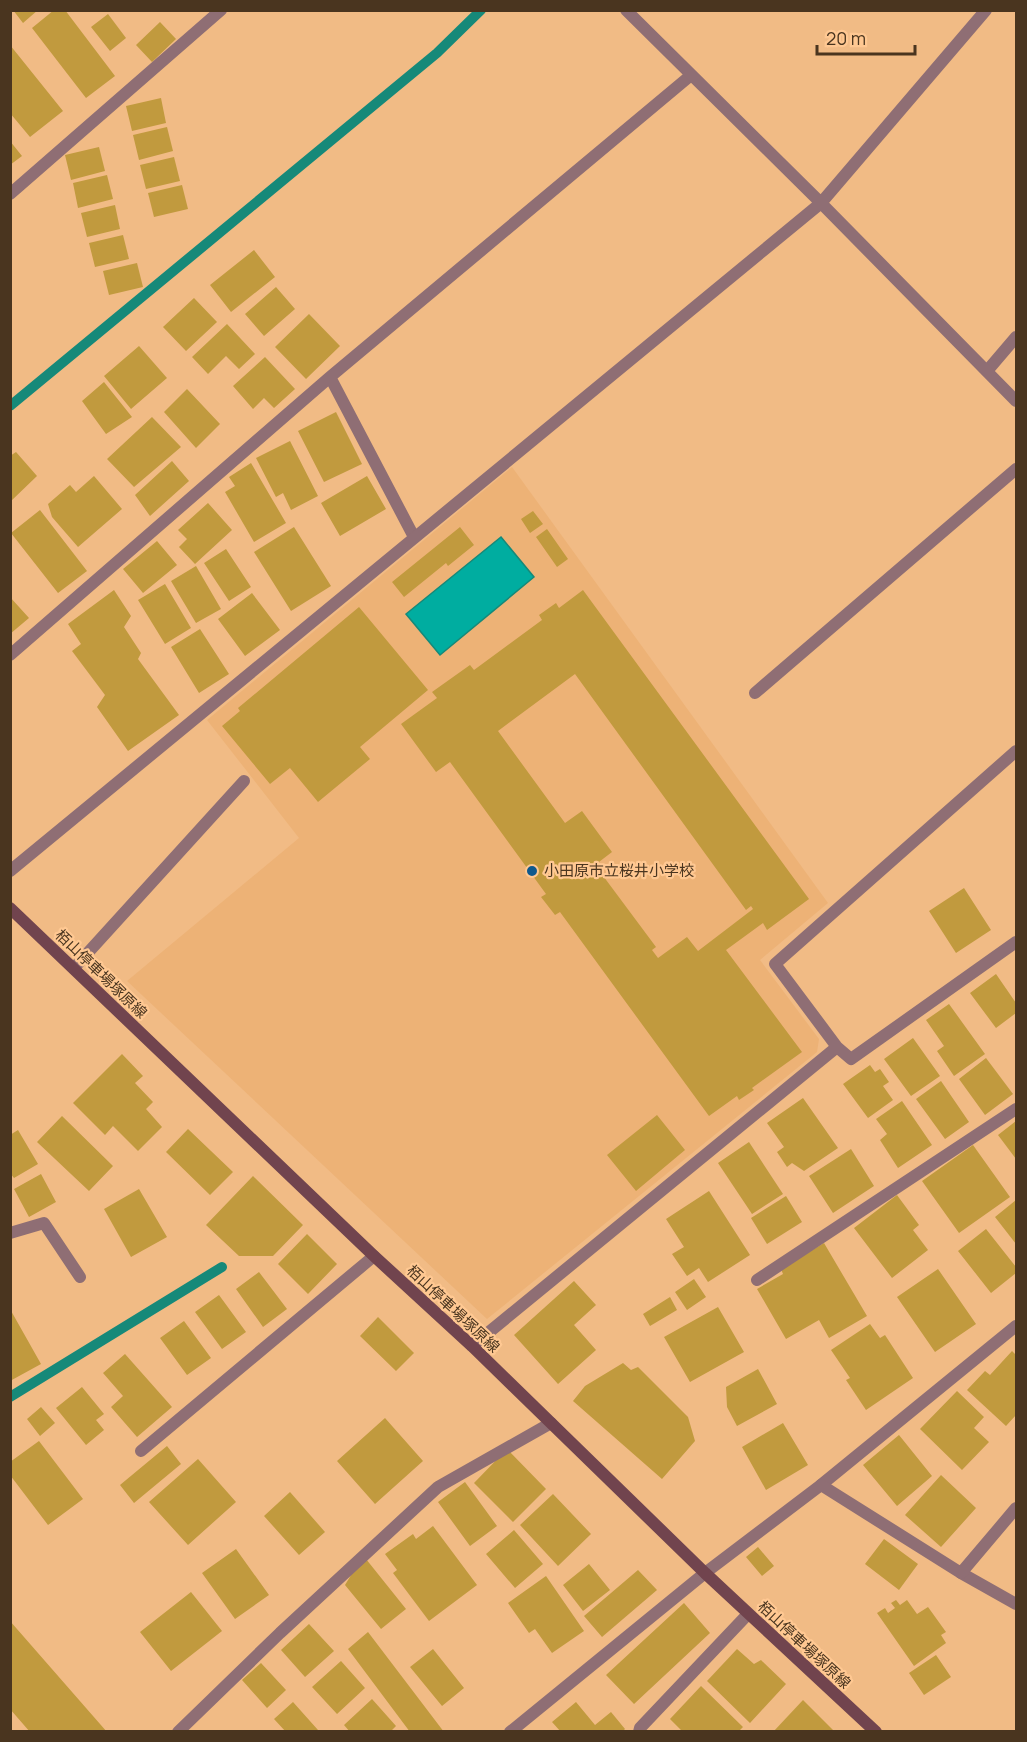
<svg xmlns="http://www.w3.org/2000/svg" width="1027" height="1742" font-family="Manrope,'Noto Sans JP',sans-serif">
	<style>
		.built { fill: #edb276 }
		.water { fill: #00ada0; stroke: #168979; stroke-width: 1.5 }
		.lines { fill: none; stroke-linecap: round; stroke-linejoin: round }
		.stream { stroke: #168979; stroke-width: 10 }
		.building { fill: #c19a3e; fill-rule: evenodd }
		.lane { stroke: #8f6e74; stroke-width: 12 }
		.street { stroke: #8f6e74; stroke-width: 12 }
		.secondary { stroke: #71444e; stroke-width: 12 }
		.poi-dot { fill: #0f598d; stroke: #ffc892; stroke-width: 2 }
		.labels { text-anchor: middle; stroke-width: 4.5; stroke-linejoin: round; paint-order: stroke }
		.poi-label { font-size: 15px; fill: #4a351f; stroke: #ffc892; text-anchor: start }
		.street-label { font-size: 15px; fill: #4a351f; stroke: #ffc892 }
	</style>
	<rect width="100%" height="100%" fill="#f1bb85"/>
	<path class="built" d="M512,467L828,903L760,960L819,1039L817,1052L487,1319L127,981L299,838L207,720Z"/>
	<path class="water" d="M501,537L534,577L440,655L406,614Z"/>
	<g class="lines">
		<path class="stream" d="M10,406L437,53L481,10
			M10,1397L222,1267"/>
	</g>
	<path class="building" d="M13,10H38L23,23Z
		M54,10H65L115,76L86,98L32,28Z
		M108,14L126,38L110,51L91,27Z
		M160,22L176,39L152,62L136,45Z
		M10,45L63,111L30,137L10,113Z
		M161,98L166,123L132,131L126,106Z
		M167,127L173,151L139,160L133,135Z
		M10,141L22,156L10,165Z
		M99,147L105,171L71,180L65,155Z
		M174,157L180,181L146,189L140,165Z
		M107,175L113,199L78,208L73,183Z
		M182,185L188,209L154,217L148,193Z
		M115,205L120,229L87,237L81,213Z
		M123,235L129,259L95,267L89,243Z
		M254,250L275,277L231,312L210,285Z
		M137,263L143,287L109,295L103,271Z
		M276,287L295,309L264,336L245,314Z
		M194,298L217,322L186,351L163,327Z
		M309,314L340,346L306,379L275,347Z
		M227,324L255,354L239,369L226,356L208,374L192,357Z
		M139,346L167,378L131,409L104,376Z
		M265,357L295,389L274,408L264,398L253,409L233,386Z
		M104,382L132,417L106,434L82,401Z
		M187,389L220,424L196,448L164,412Z
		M336,412L362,464L324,482L298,431Z
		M152,417L181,447L134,487L107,459Z
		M290,441L318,496L291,510L283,493L276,497L256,458Z
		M16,452L37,476L10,502V456Z
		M172,461L189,481L150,516L135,495Z
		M251,463L286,523L254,542L225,492L235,486L229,477Z
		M94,476L122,509L78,547L52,517L48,504L70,485L76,492Z
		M367,476L386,509L340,536L321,503Z
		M208,503L232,530L195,564L179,547L187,539L178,530Z
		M40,510L87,571L58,593L11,533Z
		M533,511L543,524L530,533L521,519Z
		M294,527L331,586L291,611L254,552Z
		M460,527L474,545L448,566L446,563L404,597L392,582Z
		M547,529L568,559L557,567L536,537Z
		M157,541L177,565L143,593L123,569Z
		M226,549L251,587L229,601L204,563Z
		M196,566L221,609L196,623L171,581Z
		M165,584L191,628L165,644L138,600Z
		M114,590L131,616L124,627L141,653L138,659L179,715L128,751L97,707L105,695L72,651L81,644L68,624Z
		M583,590L809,899L767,930L763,923L726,950L802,1052L752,1088L754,1090L739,1100L737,1096L709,1116L560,912L555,915L541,897L546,894L450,762L436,772L401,724L437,698L432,692L470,665L474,670L542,620L539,615L556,603L559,608ZM575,674L746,910L751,906L753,909L698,951L687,937L658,958L652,950L656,947L595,865L612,852L582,811L565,823L498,731Z
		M252,593L280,630L245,656L218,619Z
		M10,597L29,618L10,634Z
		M359,607L428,690L360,747L370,759L318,802L290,768L270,784L222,726L240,711L238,708Z
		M200,629L229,674L199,693L171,647Z
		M964,888L991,930L956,953L929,911Z
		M996,974L1016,1003V1013L996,1028L970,993Z
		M949,1004L985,1054L954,1076L937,1051L944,1046L926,1020Z
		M913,1038L940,1076L911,1096L884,1059Z
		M122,1054L143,1076L135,1083L153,1102L146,1109L162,1127L138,1151L113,1126L105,1135L73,1103Z
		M986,1058L1013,1094L985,1115L959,1079Z
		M870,1065L875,1072L880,1069L889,1082L883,1086L893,1100L868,1118L843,1084Z
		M941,1081L969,1122L945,1139L916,1099Z
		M803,1098L838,1148L804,1171L792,1163L787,1167L777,1152L784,1147L767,1123Z
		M902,1101L932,1145L898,1168L880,1140L887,1134L876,1119Z
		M657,1115L685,1150L636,1191L607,1155Z
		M62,1116L113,1166L89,1191L37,1142Z
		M1016,1121V1159L998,1135Z
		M188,1129L233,1172L210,1195L166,1152Z
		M18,1130L38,1164L14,1178L10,1173V1135Z
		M749,1142L783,1194L752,1214L718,1163Z
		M973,1145L1010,1197L959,1233L922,1181Z
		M851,1149L874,1186L833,1213L809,1176Z
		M41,1174L56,1202L29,1217L14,1189Z
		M253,1176L303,1225L273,1256H239L206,1225Z
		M139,1189L167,1237L131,1257L104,1209Z
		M709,1191L750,1255L708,1282L699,1268L687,1276L672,1254L684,1247L666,1219Z
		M897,1195L919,1225L913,1230L928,1250L892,1278L854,1228Z
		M786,1196L802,1222L767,1244L751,1218Z
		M1016,1200V1244L995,1217Z
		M986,1229L1016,1267V1273L991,1293L958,1251Z
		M307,1234L337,1264L308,1294L278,1264Z
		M824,1243L867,1316L829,1338L819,1320L786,1339L757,1289L783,1274L781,1269Z
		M938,1269L976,1324L935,1352L897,1297Z
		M259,1272L287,1309L263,1327L236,1289Z
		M694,1279L706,1297L687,1310L675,1292Z
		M574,1281L596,1305L574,1325L596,1350L558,1384L514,1335Z
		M219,1295L246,1332L222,1349L195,1312Z
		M670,1297L677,1310L650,1326L643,1314Z
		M718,1307L744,1352L690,1382L664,1337Z
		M10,1309L41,1364L10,1381Z
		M378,1317L414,1353L396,1371L360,1336Z
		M184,1321L211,1358L187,1375L160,1338Z
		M870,1324L880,1338L885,1335L913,1378L866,1410L846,1380L850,1378L831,1350Z
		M1012,1351L1016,1355V1415L1006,1426L967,1390L985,1371L990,1375Z
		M125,1354L172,1407L137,1437L111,1407L123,1396L103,1373Z
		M623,1363L631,1370L638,1367L688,1417L695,1441L662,1479L573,1401L585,1386Z
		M758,1369L777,1404L737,1426L727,1407L726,1387Z
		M82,1387L104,1414L96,1420L104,1430L86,1445L56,1408Z
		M957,1391L984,1417L974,1428L989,1442L962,1470L920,1429Z
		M41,1407L55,1423L40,1436L27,1419Z
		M385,1418L423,1461L375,1504L337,1461Z
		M783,1423L808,1465L766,1490L742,1447Z
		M899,1435L932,1476L897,1506L863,1465Z
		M39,1441L83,1499L48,1525L10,1475V1462Z
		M167,1446L181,1464L134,1503L120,1485Z
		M507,1449L546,1489L513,1522L474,1483Z
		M198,1459L236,1502L188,1545L149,1502Z
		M941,1475L976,1508L941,1547L905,1515Z
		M465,1482L497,1526L470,1546L438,1502Z
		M290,1492L325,1532L299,1555L264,1516Z
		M553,1494L591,1534L558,1566L520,1525Z
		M433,1526L477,1585L429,1621L393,1573L397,1570L385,1554L413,1534L416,1539Z
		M514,1530L543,1564L515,1588L486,1554Z
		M884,1539L918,1564L899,1590L865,1564Z
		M758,1547L774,1566L762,1576L746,1557Z
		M236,1549L269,1595L235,1619L202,1573Z
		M366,1559L406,1609L381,1629L345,1585L356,1567Z
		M589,1564L610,1590L583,1611L563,1585Z
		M638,1570L657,1590L602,1637L584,1616Z
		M546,1576L584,1631L552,1653L535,1629L529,1633L508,1603Z
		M191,1592L222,1631L171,1671L140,1632Z
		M896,1600L900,1605L907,1600L917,1614L928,1607L946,1632L941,1635L946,1643L914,1666L877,1613L885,1608L888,1613L895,1608L891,1603Z
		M684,1603L710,1633L634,1704L606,1675Z
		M10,1621L107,1732H30L10,1709Z
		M309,1624L334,1651L305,1677L281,1650Z
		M368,1632L444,1732H410L348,1649Z
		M433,1649L464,1688L442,1706L410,1667Z
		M737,1649L754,1664L761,1660L786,1684L750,1723L707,1681Z
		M936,1655L951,1677L924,1695L909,1673Z
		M341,1661L365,1688L337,1714L312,1687Z
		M261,1663L286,1690L267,1708L242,1680Z
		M701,1686L743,1727L738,1732H683L670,1719Z
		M372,1699L396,1726L390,1732H350L344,1725Z
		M803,1700L835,1732H773Z
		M293,1702L318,1730L317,1732H286L274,1719Z
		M576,1702L595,1725L611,1712L625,1729L622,1732H561L552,1722Z"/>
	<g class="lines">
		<path class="lane" d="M10,194L221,10
			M987,371L1016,337
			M330,377L414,537
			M10,655L330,377L690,76
			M755,693L1016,469
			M74,968L244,781
			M837,1047L851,1059L1016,942
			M10,1233L44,1223L80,1277
			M757,1280L1016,1109
			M472,1346L837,1047L775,964L1016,751
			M141,1451L374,1256
			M821,1485L1016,1326
			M961,1573L1016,1604
			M639,1732L640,1728L748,1614"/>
		<path class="street" d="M626,10L821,203L1016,401
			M10,871L821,203L986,10
			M178,1732L280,1633L438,1487L551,1423
			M510,1732L705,1573L821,1485L961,1573L1016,1508"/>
		<path class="secondary" d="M10,908L374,1256L472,1346L705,1573L876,1732"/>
	</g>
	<circle class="poi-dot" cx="532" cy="871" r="6"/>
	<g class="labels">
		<g class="poi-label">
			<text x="544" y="876">小田原市立桜井小学校</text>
		</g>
		<g class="street-label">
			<text transform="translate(101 974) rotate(44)" y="5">栢山停車場塚原線</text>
			<text transform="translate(453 1309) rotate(43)" y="5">栢山停車場塚原線</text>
			<text transform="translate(804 1645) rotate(43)" y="5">栢山停車場塚原線</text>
		</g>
	</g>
	<rect width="1027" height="1742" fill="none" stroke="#4a351f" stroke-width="24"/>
	<path d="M817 45v9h98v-9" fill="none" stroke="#4a351f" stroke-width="3"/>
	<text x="826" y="45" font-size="18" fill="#4a351f" stroke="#ffc892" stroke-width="4.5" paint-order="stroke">20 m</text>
</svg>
